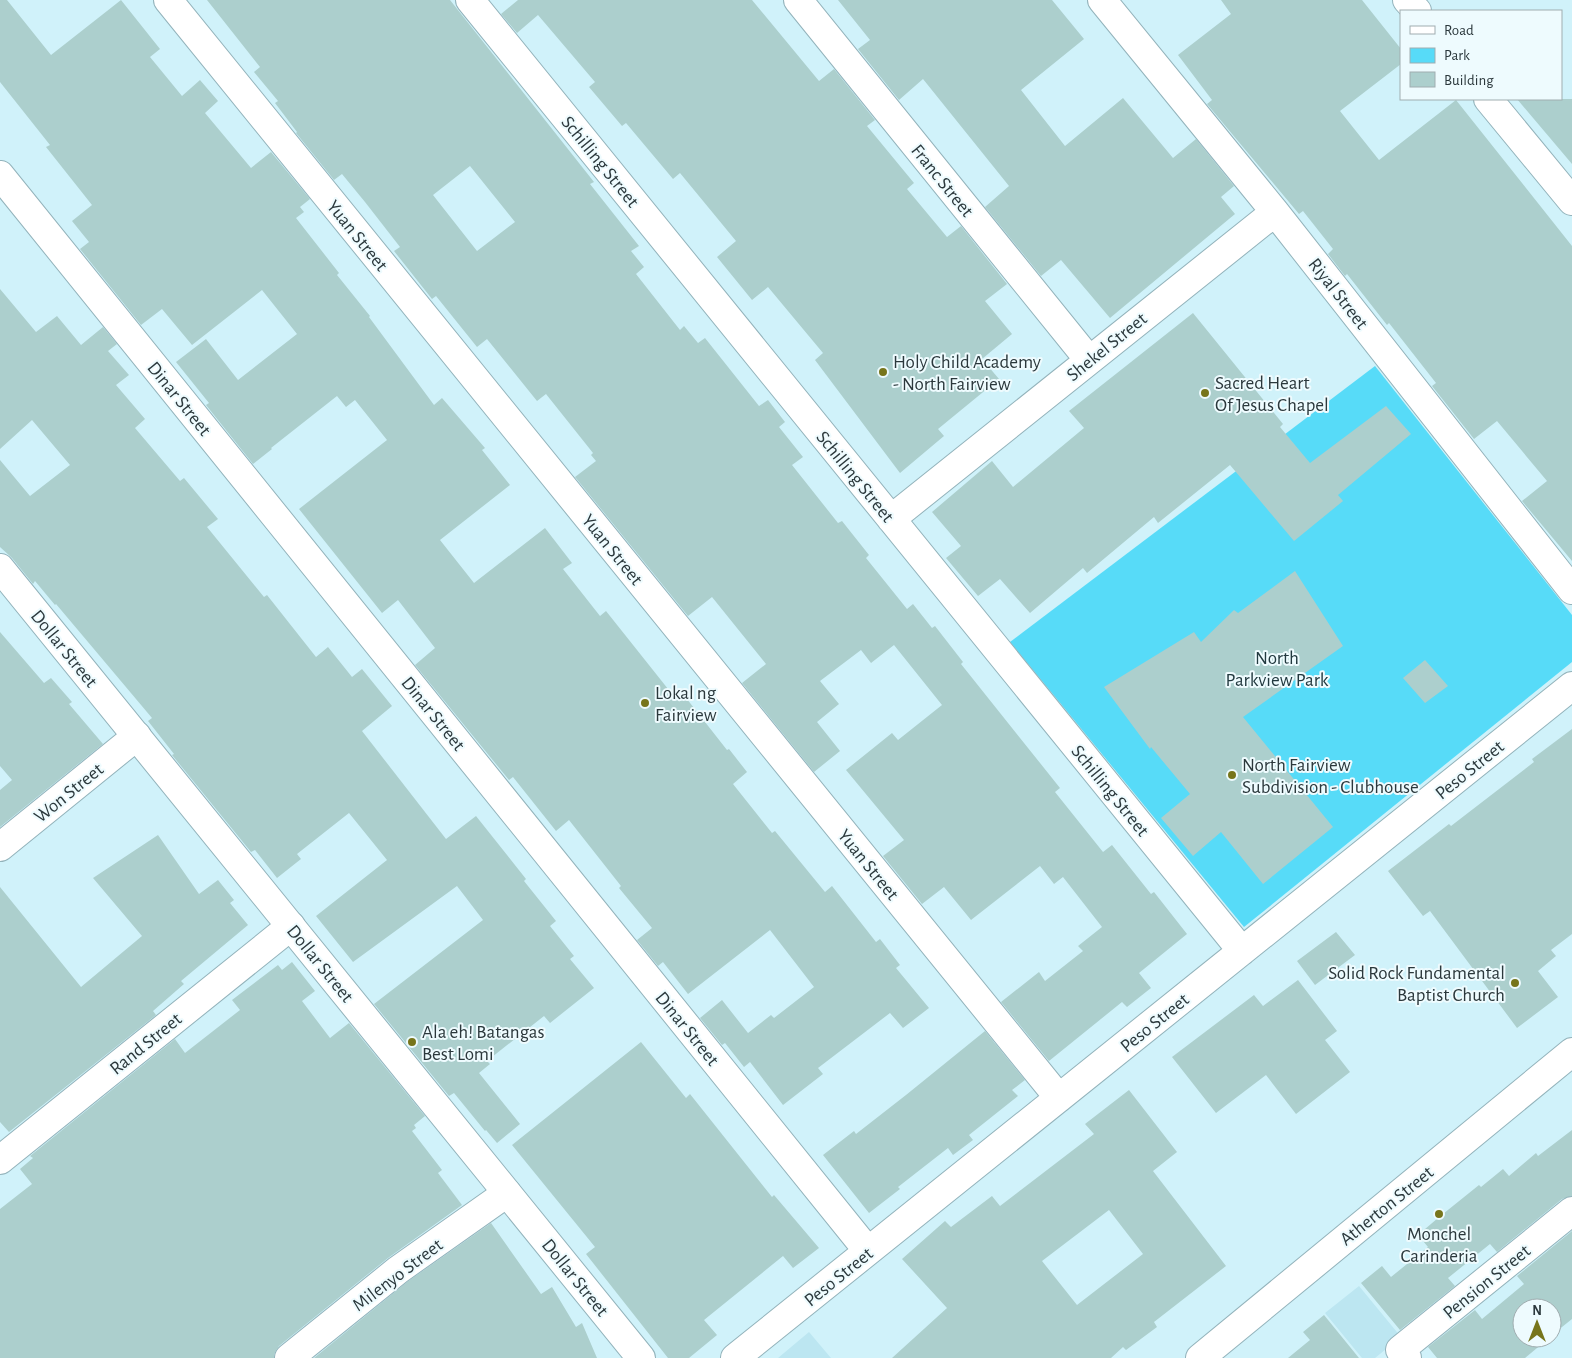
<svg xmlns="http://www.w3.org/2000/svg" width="1572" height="1358" font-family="'Alegreya Sans',sans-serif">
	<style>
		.built { fill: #bce6f1 }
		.green { fill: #57dbf8 }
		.building { fill: #accfcd; fill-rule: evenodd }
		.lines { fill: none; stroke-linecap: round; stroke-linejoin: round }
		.street-casing { stroke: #93b3bb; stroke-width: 30 }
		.secondary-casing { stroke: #93b3bb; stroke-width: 30 }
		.street { stroke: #fff; stroke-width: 28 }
		.secondary { stroke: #fff; stroke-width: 28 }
		.poi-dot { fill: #77751b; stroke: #eefbfe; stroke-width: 2 }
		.labels { text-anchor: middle; stroke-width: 4; stroke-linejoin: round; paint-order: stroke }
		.street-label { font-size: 19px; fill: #2b383c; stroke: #eefbfe }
		.poi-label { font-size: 19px; fill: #2b383c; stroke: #eefbfe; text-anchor: start }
		.park-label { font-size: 19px; fill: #22393f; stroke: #eefbfe }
	</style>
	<rect width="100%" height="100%" fill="#d0f2fa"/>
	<path class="built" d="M1359,1286L1401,1337L1375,1358H1362L1325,1313Z
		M809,1332L831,1358H778Z"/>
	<path class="green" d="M1375,366L1572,615V662L1244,927L1010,642Z"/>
	<path class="building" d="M0,0H7L51,55L121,0L160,49L150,57L182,96L200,80L218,101L205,113L251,168L271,152L310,199L300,207L304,212L296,218L339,273L337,275L370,316L369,317L434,405L442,398L485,448L482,450L510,485L440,540L474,583L545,528L572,563L563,569L600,616L606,611L676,699L683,694L727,750L729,749L747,772L733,784L772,833L775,831L825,892L832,886L876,942L880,939L900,965L896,968L929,1008L903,1028L890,1013L818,1068L823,1074L783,1105L750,1062L744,1067L725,1043L722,1045L700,1018L722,1000L748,1033L771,1015L774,1018L814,987L770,930L688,994L663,962L658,966L637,940L652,928L619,888L621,886L569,820L556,831L513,777L509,780L415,665L435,648L398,600L382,613L299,509L387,440L355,400L346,407L337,396L271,448L272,449L253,464L206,405L209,403L176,362L206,339L238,380L297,334L262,290L192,345L162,309L141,325L80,249L89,242L72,221L92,205L46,147L50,145L0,82Z
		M207,0H450L594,182L590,184L639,246L631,251L644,267L636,274L680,330L684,326L698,343L705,338L759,406L768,400L785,422L779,427L803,457L792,465L838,523L842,521L869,555L866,558L907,609L913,604L932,628L935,626L963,662L961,664L1060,788L1055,792L1103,852L1112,845L1151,894L1154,892L1187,934L1139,973L1151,988L1127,1007L1122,1002L1049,1061L1001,1002L1039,972L1045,981L1083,951L1078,946L1102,927L1063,877L1054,884L1040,866L971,920L944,887L922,904L883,856L904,840L846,770L892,733L898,740L942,705L894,645L871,663L861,650L820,681L839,704L817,722L840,751L814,772L742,683L766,664L712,597L688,616L575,477L596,461L591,455L593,453L546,394L537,401L487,339L477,347L436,296L432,299L394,251L400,247L365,202L342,174L334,180L296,133L297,132L275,103L278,101L254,72L260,67ZM470,166L515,222L477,251L433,195Z
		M518,0H752L819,81L834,69L875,120L867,126L914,183L907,189L947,237L961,226L1007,284L985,301L1012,334L982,359L999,379L938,429L944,436L900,473L815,360L823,353L768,287L752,300L717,257L736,241L680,173L673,179L626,123L622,126L589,87L595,82L538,15L517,33L501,14Z
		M838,0H1052L1084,39L1021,90L1065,146L1123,98L1173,158L1196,139L1234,186L1221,197L1235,214L1110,318L1061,260L1041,276L985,207L1009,186L923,79L899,100L858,49L870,40Z
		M1221,0H1362L1401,49V64L1340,111L1379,160L1456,100L1572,246V561L1522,501L1547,481L1497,421L1474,439L1432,386L1436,383L1389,323L1387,325L1347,274L1345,276L1328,254L1333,249L1303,211L1299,214L1207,104L1212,100L1178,55L1231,14Z
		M1517,99H1572V164Z
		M0,289L36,332L57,316L81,345L103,327L117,344L108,351L129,375L116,385L145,419L135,428L180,481L184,478L218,519L207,527L264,597L267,595L316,657L328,647L352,677L362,669L392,706L362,731L446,839L476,816L526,879L524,881L556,921L550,926L574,956L570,959L594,988L550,1023L544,1016L487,1061L490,1064L479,1073L520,1124L497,1143L486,1130L485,1131L454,1093L449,1096L374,1004L483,920L457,886L353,962L316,916L387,860L349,813L297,854L301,859L277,878L255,850L251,852L172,755L174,754L148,721L152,718L56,604L55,605L35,581L33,584L12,558L0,547V460L30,496L70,465L32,420L0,449Z
		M1193,313L1283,424L1280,427L1310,463L1386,406L1411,434L1338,495L1343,501L1294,541L1230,465L1158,523L1154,517L1087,573L1083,568L1030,613L1000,579L978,596L946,558L961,546L932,512L992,461L1013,487L1084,428L1069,411Z
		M1295,571L1343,646L1243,717L1333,827L1263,884L1221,832L1193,856L1161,818L1190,794L1151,747L1150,749L1104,687L1194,632L1201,642L1234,610L1238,613Z
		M0,632L44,683L51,678L72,702L69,704L103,744L0,827V790L12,780L0,766Z
		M1425,660L1448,686L1425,703L1403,678Z
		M1572,729V934L1551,950L1556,956L1538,971L1558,997L1517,1028L1430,911L1423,916L1388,871L1449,824L1451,826L1534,762L1532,759Z
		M158,835L199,894L218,880L234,900L230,903L248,925L181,981L184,984L153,1011L156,1015L9,1132L0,1122V887L81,987L142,936L93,878Z
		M1336,932L1355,955L1315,985L1297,961Z
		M292,962L315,991L302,1001L330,1038L349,1023L425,1116L414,1125L416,1128L412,1131L442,1170L438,1173L462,1205L388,1258L279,1346L275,1352L274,1358H0V1209L32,1184L20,1169L33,1158L30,1156L175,1039L185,1053L240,1010L232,1000L278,965L282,970Z
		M1298,980L1337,1031L1325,1040L1350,1072L1296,1114L1266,1075L1216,1113L1172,1057L1254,995L1263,1006Z
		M985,1031L1025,1080L1012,1090L1018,1096L969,1135L973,1140L953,1155L948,1148L898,1187L900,1189L869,1213L823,1155L854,1131L856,1134L906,1095Z
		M641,1042L686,1098L690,1094L772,1197L774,1195L819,1248L793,1268L783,1256L704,1320L717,1335L689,1358H668L586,1254L595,1247L512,1145Z
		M1129,1090L1177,1152L1153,1171L1226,1266L1154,1322L1157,1327L1126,1350L1123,1347L1111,1358H892L947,1308L902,1259L945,1221L951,1227L992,1196L1000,1206L1094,1134L1085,1124ZM1109,1210L1143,1254L1077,1305L1042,1261Z
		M1572,1130V1196L1562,1199L1497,1252L1490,1244L1448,1278L1455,1286L1400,1330L1361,1283L1382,1266L1391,1277L1428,1247L1418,1235L1438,1218L1479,1185L1481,1187L1503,1169L1509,1176L1536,1153L1538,1156Z
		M491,1223L541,1294L552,1287L576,1327L582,1323L597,1358H314L407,1282Z
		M1572,1231V1319L1552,1335V1308H1522V1338H1549L1525,1358H1437L1428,1347L1475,1310L1482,1319L1524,1284L1517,1276Z
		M1324,1315L1359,1358H1288L1310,1340L1303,1332Z"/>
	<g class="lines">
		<defs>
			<path id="street" d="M168,0L1059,1098
				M470,0L1242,951
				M798,0L1089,360
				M1102,0L1275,212L1572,590
				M1407,0L1417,11
				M1488,99L1572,201
				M0,175L868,1251
				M891,519L1275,212
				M0,847L137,736
				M0,1160L291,926
				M289,1358L398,1270L507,1193
				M735,1358L1572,686
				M1407,1358L1400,1350L1572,1211"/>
			<path id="secondary" d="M0,568L641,1358
				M1200,1358L1572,1052"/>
		</defs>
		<use href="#street" class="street-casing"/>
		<use href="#secondary" class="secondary-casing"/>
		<use href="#street" class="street"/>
		<use href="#secondary" class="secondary"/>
	</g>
	<g class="poi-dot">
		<circle cx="883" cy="372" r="5"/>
		<circle cx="1205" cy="393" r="5"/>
		<circle cx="645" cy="703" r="5"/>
		<circle cx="1232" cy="775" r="5"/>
		<circle cx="1515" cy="983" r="5"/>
		<circle cx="412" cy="1042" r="5"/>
		<circle cx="1439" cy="1214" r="5"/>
	</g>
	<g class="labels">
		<g class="street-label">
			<text transform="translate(601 161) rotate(51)" y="7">Schilling Street</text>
			<text transform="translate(943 180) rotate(51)" y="7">Franc Street</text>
			<text transform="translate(358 235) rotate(51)" y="7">Yuan Street</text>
			<text transform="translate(1339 293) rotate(52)" y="7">Riyal Street</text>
			<text transform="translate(1106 346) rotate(-39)" y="7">Shekel Street</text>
			<text transform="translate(180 398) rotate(51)" y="7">Dinar Street</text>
			<text transform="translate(856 476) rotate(51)" y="7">Schilling Street</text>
			<text transform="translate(613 549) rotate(51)" y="7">Yuan Street</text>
			<text transform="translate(65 648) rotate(51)" y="7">Dollar Street</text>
			<text transform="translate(434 713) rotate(51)" y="7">Dinar Street</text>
			<text transform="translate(1469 769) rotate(-39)" y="7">Peso Street</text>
			<text transform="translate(1111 790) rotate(51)" y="7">Schilling Street</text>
			<text transform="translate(68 792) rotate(-39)" y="7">Won Street</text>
			<text transform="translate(869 864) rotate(51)" y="7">Yuan Street</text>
			<text transform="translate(321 963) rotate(51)" y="7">Dollar Street</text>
			<text transform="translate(1154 1022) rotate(-39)" y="7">Peso Street</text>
			<text transform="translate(688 1028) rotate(51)" y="7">Dinar Street</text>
			<text transform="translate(145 1043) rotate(-39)" y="7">Rand Street</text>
			<text transform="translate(1386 1205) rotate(-39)" y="7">Atherton Street</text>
			<text transform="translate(397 1274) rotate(-37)" y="7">Milenyo Street</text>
			<text transform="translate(838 1276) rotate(-39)" y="7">Peso Street</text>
			<text transform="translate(576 1277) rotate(51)" y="7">Dollar Street</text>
			<text transform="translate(1486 1281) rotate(-39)" y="7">Pension Street</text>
		</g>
		<g class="poi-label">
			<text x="893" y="368">Holy Child Academy<tspan x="893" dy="22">- North Fairview</tspan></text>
			<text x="1215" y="389">Sacred Heart<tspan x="1215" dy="22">Of Jesus Chapel</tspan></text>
			<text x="655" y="699">Lokal ng<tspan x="655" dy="22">Fairview</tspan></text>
			<text x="1242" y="771">North Fairview<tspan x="1242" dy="22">Subdivision - Clubhouse</tspan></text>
			<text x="1505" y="979" text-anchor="end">Solid Rock Fundamental<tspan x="1505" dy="22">Baptist Church</tspan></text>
			<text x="422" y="1038">Ala eh! Batangas<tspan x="422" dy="22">Best Lomi</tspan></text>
			<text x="1439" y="1240" text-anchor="middle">Monchel<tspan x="1439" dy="22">Carinderia</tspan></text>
		</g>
		<g class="park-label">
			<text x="1277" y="664">North<tspan x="1277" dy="22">Parkview Park</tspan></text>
		</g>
	</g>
	<rect x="1400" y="10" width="162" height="90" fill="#eefbfe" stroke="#a0adb0"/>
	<rect x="1410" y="26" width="25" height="8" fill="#ffffff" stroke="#a0adb0"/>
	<text x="1444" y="35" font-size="15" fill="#2b383c">Road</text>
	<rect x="1410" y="48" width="25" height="15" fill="#57dbf8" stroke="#a0adb0"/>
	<text x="1444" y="60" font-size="15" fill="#2b383c">Park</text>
	<rect x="1410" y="72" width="25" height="15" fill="#accfcd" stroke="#a0adb0"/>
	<text x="1444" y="85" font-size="15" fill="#2b383c">Building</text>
	<g transform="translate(1537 1323)"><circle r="24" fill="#eefbfe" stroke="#a0adb0"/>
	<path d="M0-4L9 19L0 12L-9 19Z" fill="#77751b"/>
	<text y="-8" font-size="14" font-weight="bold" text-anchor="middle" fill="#2b383c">N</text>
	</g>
</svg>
